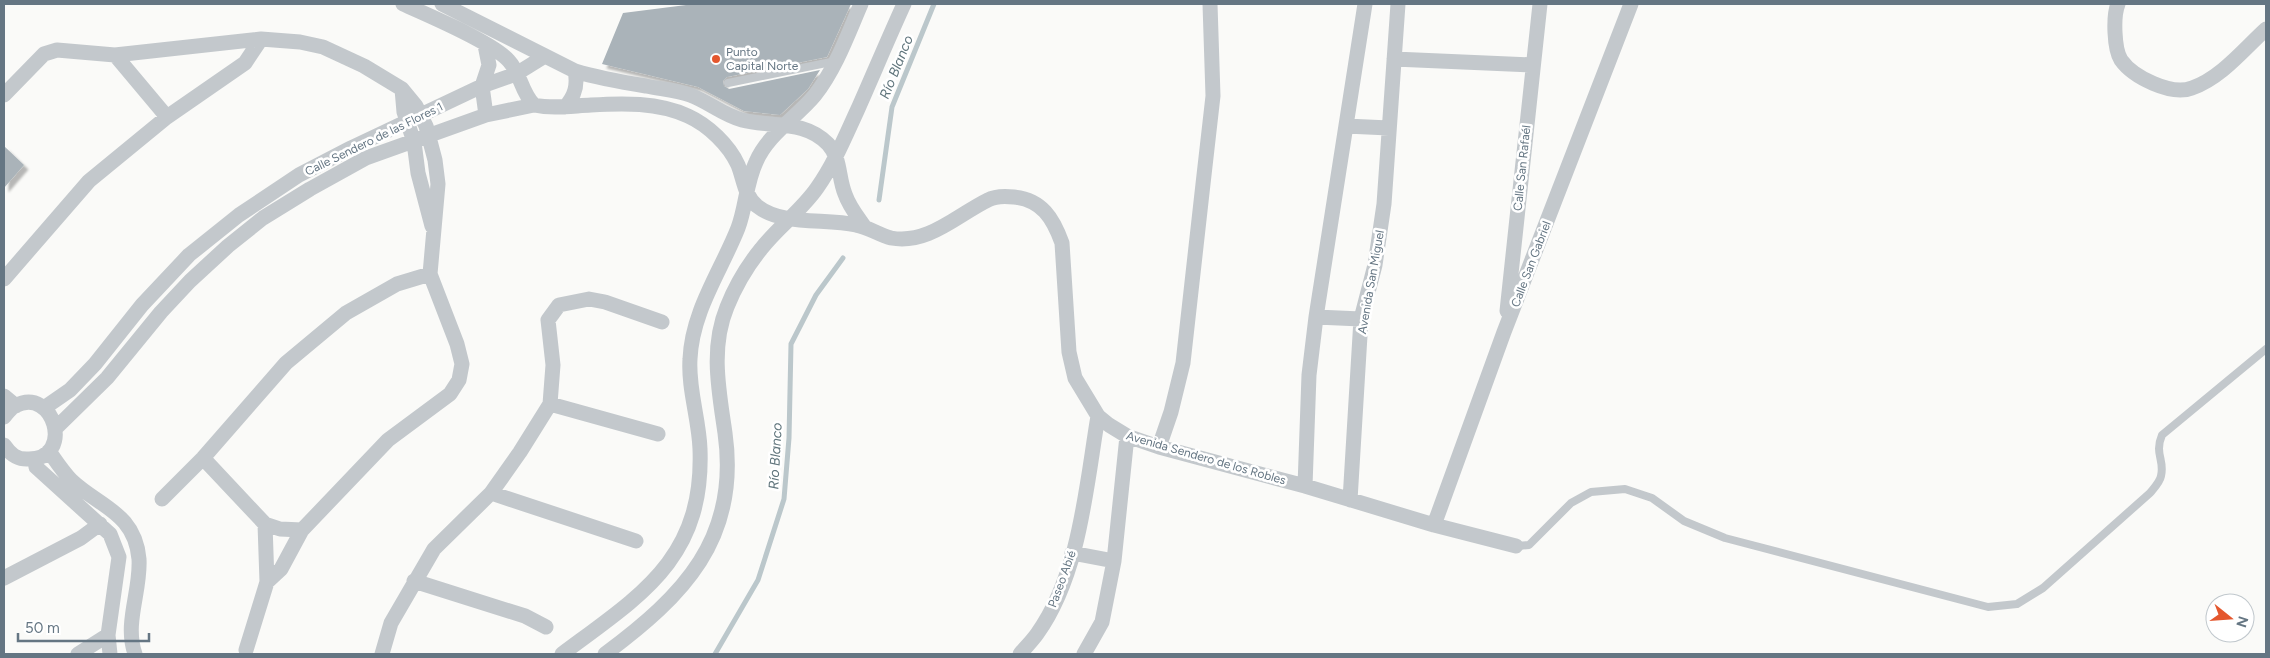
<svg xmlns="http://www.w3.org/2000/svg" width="2270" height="658" font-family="Figtree,sans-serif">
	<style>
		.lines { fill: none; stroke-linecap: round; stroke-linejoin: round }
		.stream { stroke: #bbc7cb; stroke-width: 5 }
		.building { fill: #aab3b9; filter: url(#shadow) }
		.lane { stroke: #c3c8cc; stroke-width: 8 }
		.street { stroke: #c3c8cc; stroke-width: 15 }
		.poi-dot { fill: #e4572e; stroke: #fff; stroke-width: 2 }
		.labels { text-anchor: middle; stroke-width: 5; stroke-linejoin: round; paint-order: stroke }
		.poi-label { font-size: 12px; fill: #657683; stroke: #fff; text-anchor: start }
		.street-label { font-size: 12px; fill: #657683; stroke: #fff }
		.water-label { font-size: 14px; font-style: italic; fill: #60757c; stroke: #fff }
	</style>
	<defs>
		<filter id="shadow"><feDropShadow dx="4.5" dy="4.5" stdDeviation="1" flood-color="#0004"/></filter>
	</defs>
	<rect width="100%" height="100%" fill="#fafaf8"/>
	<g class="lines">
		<path class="stream" d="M879,200L892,107L934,4
			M715,654L758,580L784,499L789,438L791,344L816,295L843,258"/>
	</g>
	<path class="building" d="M694,4H851L827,57L727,77L723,81L724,86L729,89L820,70L808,89L780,115L744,111L698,87L602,64L623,13Z
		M4,146L24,165L4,188Z"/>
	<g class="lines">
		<path class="lane" d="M728,83L836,61
			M1516,546L1529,545L1571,503L1591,492L1625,489L1652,498L1684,521L1725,538L1988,607L2017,604L2043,588L2150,493C2154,488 2160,482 2161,476C2165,460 2154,454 2162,435L2266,349"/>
		<path class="street" d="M403,4C428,15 494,43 509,61C521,74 521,92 534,105C553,109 571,106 591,105C622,103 658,102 688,116C708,125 729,145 738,165C744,180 744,195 757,206C782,226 825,218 856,225C868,227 879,235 891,238C928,245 957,215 988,200C995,196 1005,196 1014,197C1042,200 1053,218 1062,243L1069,352L1075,378L1098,416L1109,425L1127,436L1159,447L1305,486L1434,525L1516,546
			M442,4L575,71C598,78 621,82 646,86C660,89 676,90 690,95C709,102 723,115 742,120C772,128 804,119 828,144C841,158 838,177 845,194C849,206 857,216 864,226
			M2118,4C2113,16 2114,49 2121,60C2133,77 2171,96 2192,88C2221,78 2244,49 2266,29
			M485,45L489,65L482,86L486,115
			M115,55L167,117
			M1394,59L1533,65
			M402,89L404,112L414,142L418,173L432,226
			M4,95L44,54L57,50L115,55L261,39L300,42L323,47L364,66L402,89L416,106L426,126L435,160L438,184L430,274L457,344L462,364L459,380L450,394L388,440L302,530L281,569L267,582L246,650
			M565,107C575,96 578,85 575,71
			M1346,126L1389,128
			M4,279L89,181L167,117L245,63L261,39
			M1507,311L1540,4
			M1316,317L1361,319
			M4,396L16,406
			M550,404L658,434
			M44,408L70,390L95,364L142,305L189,255L239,215L299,175L351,148L482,86L516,74L545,56
			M4,417C7,413 11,408 15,406C54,385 75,459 29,459C17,460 10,454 4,445
			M57,427L107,378L161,312L190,281L228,246L263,218L310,189L366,158L486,115L534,105
			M1159,447L1171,412L1183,363L1203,184L1213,96L1210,4
			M49,451C56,461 63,472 72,481C100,507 135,513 139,559C141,591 124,623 135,654
			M203,458L265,524L280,529L302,530
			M35,459L36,467L110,534L119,557L108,635L110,654
			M1305,486L1309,375L1316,317L1365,4
			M491,493L636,541
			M162,499L203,458L286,363L346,313L397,284L430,274
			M1350,500L1361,319L1375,265L1384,204L1398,4
			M265,524L267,582
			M1434,525L1504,332L1631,4
			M1072,553L1114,561
			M4,578L81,538L100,524
			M414,581L525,616L546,627
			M78,654L108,635
			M382,654L391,623L434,549L491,493L520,452L550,404L553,365L548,320L559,305L589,299L605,302L662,322
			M562,654C641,595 704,559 700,449C699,419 688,389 690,359C692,311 721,271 738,228C746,207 746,183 756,162C768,134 796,118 815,95C836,68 848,34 861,4
			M605,654C683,596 740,539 725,433C719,391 710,348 727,307C735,287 748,265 761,249C778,227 801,211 817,188C834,164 845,137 857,111C873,75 888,39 904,4
			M1020,654C1025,648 1032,641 1037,634C1080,574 1086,487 1098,416
			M1084,654L1102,622L1114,561L1127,436"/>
	</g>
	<circle class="poi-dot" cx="716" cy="59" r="5"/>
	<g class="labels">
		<g class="poi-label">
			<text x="726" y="56">Punto<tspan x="726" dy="14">Capital Norte</tspan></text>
		</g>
		<g class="street-label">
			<text transform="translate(374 139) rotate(-26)" y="4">Calle Sendero de las Flores 1</text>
			<text transform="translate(1522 168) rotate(-84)" y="4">Calle San Rafaél</text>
			<text transform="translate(1531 264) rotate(-69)" y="4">Calle San Gabriel</text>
			<text transform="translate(1371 282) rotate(-80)" y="4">Avenida San Miguel</text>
			<text transform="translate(1206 458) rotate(16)" y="4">Avenida Sendero de los Robles</text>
			<text transform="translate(1062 579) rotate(-70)" y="4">Paseo Abié</text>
		</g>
		<g class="water-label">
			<text transform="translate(896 67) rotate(-68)" y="5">Río Blanco</text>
			<text transform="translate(775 456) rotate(-87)" y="5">Río Blanco</text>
		</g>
	</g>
	<rect width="2270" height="658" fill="none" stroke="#657683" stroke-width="10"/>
	<g transform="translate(2230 618) rotate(107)"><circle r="24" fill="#ffffff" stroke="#c1c8cd"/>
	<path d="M0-4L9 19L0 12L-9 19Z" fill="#e4572e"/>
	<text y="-8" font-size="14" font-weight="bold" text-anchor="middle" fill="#657683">N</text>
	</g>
	<path d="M18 633v8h131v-8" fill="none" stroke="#657683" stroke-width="2.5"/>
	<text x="25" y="633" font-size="15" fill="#657683" stroke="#ffffff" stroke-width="4" paint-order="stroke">50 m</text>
</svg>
